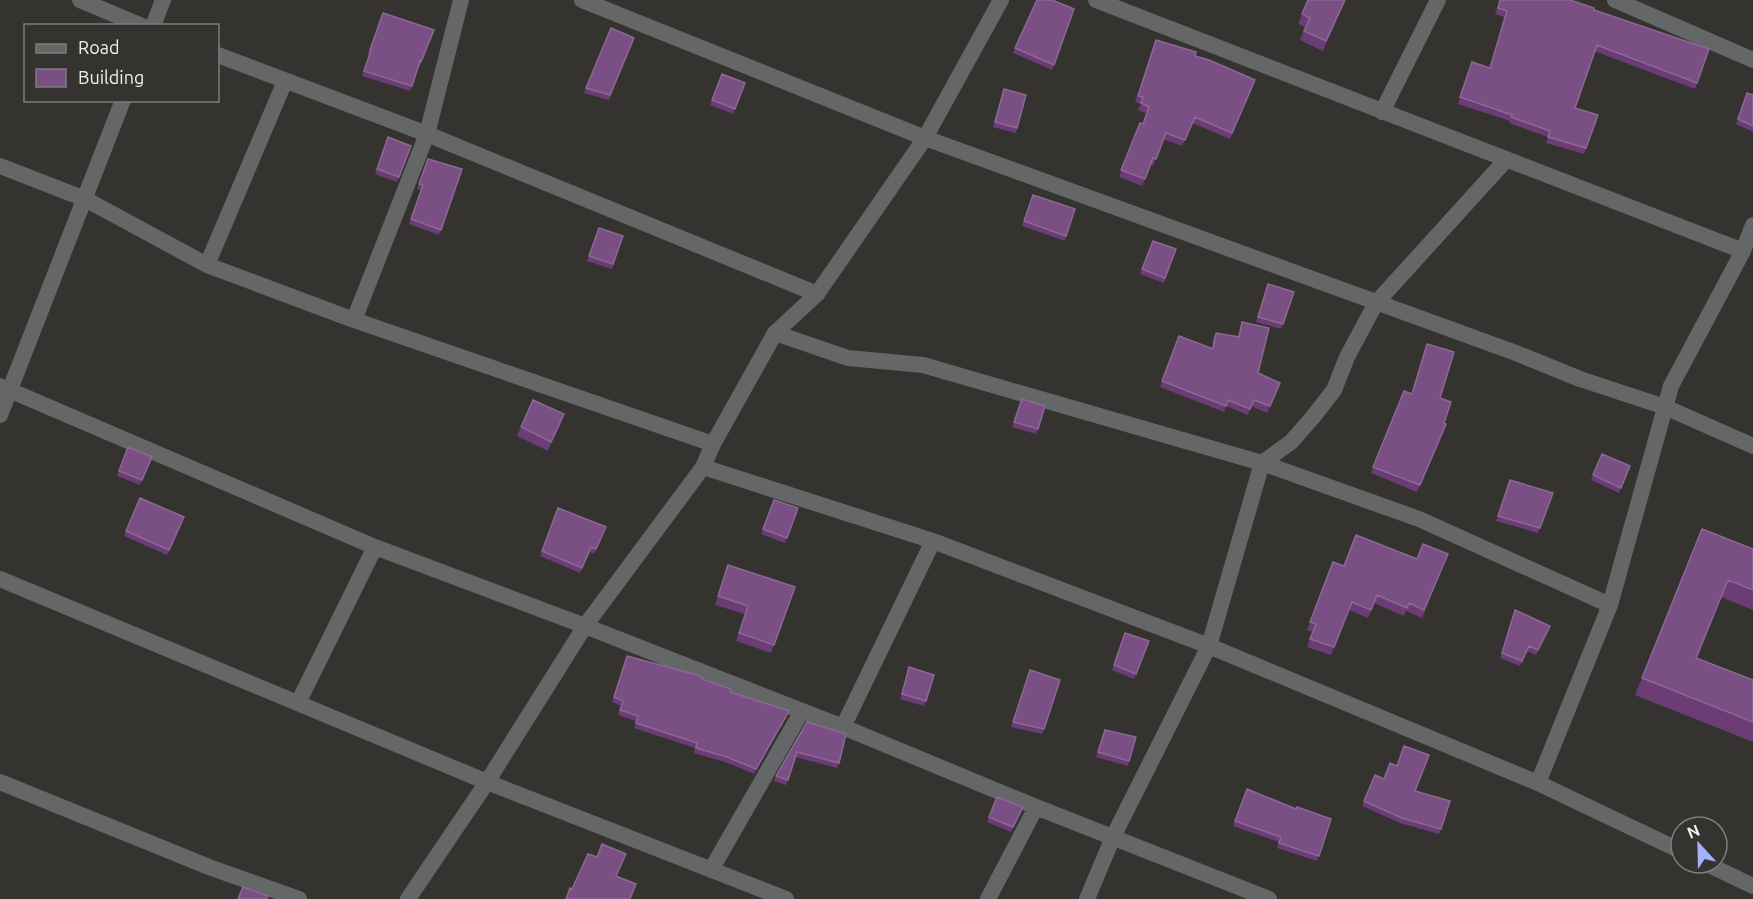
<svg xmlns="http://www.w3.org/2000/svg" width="1753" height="899" font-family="Ubuntu,sans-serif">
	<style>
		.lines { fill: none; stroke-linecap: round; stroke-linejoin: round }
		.minor { stroke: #656667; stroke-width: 16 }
		.tertiary { stroke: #656667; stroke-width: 16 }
		.wall { fill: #6c3c77 }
		.shaded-wall { fill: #503055 }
		.building { fill: #7a4f84; stroke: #8c6894; stroke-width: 1.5 }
	</style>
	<rect width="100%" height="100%" fill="#343330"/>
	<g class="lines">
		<path class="minor" d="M80,0L142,26
			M582,0L925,138L1516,353L1580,379L1665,407L1753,446
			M1096,0C1311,84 1526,169 1743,251
			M1615,0L1753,60
			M153,26L163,0
			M218,55L427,134L817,294
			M1382,112L1438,0
			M0,166L85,199L207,265L354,320L713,444
			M207,265L285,81
			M354,320L427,134L461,0
			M775,333L848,358L923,365L1262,463L1419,519L1610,605
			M0,386L375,547L585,626L843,727L1036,807L1269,899
			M0,415L123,100
			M703,467L933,541L1209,646L1538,783L1681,851
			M0,579L487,782L786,899
			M298,703L375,547
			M843,727L933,541
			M0,782L209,867L299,899
			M1538,783L1610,605L1671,386L1743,251L1753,225
			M1705,863L1753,886
			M711,870L802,711
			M988,899L1036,807
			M1087,899L1113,837L1209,646L1262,463L1291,442L1313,417L1334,390L1347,357L1376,303L1505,161"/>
		<path class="tertiary" d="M408,899L487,782L585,626L703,467L713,444L775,333L817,294L925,138L1001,0"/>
	</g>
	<path class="wall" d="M1345,0L1323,51L1300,40L1305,27L1298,24L1302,14Z
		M1500,0L1594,10L1709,49L1695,89L1594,51L1575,108L1598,115L1584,154L1546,143L1548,137L1509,123L1510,121L1458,104L1472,62L1490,68L1504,17L1495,14Z
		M1074,9L1052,70L1013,53L1015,48Z
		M383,13L434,30L419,67L418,66L410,91L362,76L369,55L368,54Z
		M611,28L634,38L609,100L584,93Z
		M1156,40L1195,56L1253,86L1230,139L1192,123L1182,146L1163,139L1153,166L1151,165L1142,186L1119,177L1140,123L1143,124L1147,114L1138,110L1141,104L1135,102Z
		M722,74L745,83L733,114L710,105Z
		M1004,89L1017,128L1016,133L993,127Z
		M1747,93L1753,95V132L1736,124Z
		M388,137L411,146L397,182L375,174Z
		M428,159L462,169L439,235L409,224L421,190L417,189Z
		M1033,195L1075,209L1065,241L1022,226Z
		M599,228L623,236L612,269L587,261Z
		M1153,241L1176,249L1164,283L1140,274Z
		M1268,284L1283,324L1281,329L1256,322Z
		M1242,322L1258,373L1280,383L1267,413L1251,406L1248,415L1226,406L1224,412L1160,387L1179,336L1212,348L1213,339L1216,333L1238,336Z
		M1427,344L1440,398L1451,402L1417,492L1371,473L1404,391L1412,394Z
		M1022,399L1045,406L1036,434L1012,427Z
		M564,414L548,451L517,436L521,427Z
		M128,447L152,457L140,485L117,476Z
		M1602,454L1630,466L1619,493L1591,480Z
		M1510,480L1553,493L1538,533L1496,521Z
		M140,498L182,522L167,555L124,536Z
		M558,508L606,527L594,554L590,552L580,573L540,556Z
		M798,508L785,543L761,534L763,529Z
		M1753,549V610L1721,597L1697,658L1753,680V742L1635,695L1642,678Z
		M1448,554L1422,618L1406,611L1404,616L1374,603L1368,618L1349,610L1331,655L1307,647L1313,632L1307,630L1333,562L1344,566L1417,559Z
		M728,565L795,587L771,653L736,641L745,614L715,605Z
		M1515,610L1548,631L1536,655L1527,651L1520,666L1500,658Z
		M1125,633L1149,641L1134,679L1112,670Z
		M627,656L702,679L730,692L787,716L754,774L725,762L694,753L695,748L634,728L636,721L618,715L621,706L612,702Z
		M909,667L934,675L924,706L900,699Z
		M1030,670L1060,680L1042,734L1011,727Z
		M807,722L839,763L837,768L795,757L786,785L774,781L776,776Z
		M1105,730L1129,761L1128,766L1096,757Z
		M1375,775L1415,791L1441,829L1439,834L1400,823L1362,806Z
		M1247,789L1296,809L1331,819L1317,861L1277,848L1279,842L1233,826Z
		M997,797L1021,812L1011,832L987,822Z"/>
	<path class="shaded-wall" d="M1345,0L1323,51L1326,41Z
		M564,414L561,424L548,451L551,442Z
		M1728,580L1721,597L1690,675L1696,658Z
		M789,711L787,716L754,774L756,769Z"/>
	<path class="building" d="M1037,0H1052L1074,9L1054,65L1015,48Z
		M1308,0H1345L1326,41L1304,31L1310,18L1302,14Z
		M1500,0H1570L1594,8V10L1709,49L1697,83L1597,45L1575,108L1598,115L1586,148L1548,137L1550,131L1511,117L1512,115L1460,97L1472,62L1490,68L1507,11L1498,8Z
		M383,13L434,30L421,62L420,61L412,86L364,71L371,50H370Z
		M611,28L634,38L610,95L586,88Z
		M1156,40L1196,52L1195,56L1209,60L1255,80L1232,133L1195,117L1185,140L1166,133L1156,159L1153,158L1145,179L1121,170L1140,123L1143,124L1149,107L1141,103L1143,97L1138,96Z
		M722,74L745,83L735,109L712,100Z
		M1004,89L1026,95L1017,128L995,122Z
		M1747,93L1753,95V126L1738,119Z
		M388,137L411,146L399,177L377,169Z
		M428,159L462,169L441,230L411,219L423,185L419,184Z
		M1033,195L1075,209L1066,236L1024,221Z
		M599,228L623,236L613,264L589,256Z
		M1153,241L1176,249L1165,278L1142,269Z
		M1268,284L1294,292L1283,324L1258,317Z
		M1242,322L1269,328L1258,373L1280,383L1270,406L1254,400L1250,409L1228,400L1226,406L1162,381L1179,336L1213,349L1216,333L1239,337Z
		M1427,344L1454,352L1440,398L1451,402L1444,423L1446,424L1420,485L1373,467L1404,391L1412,394Z
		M1022,399L1045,406L1038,429L1014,422Z
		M533,400L564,414L551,442L521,427Z
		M128,447L152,457L142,480L119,471Z
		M1602,454L1630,466L1621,488L1593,475Z
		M1510,480L1553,493L1540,528L1498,516Z
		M140,498L184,517L169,550L126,531Z
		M774,500L798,508L787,538L763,529Z
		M558,508L606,527L596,549L591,547L582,568L542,551Z
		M1702,529L1753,549V590L1728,580L1696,658L1753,680V722L1642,678Z
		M1356,535L1417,559L1423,544L1448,554L1424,610L1409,603L1407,608L1377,595L1371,610L1352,602L1334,647L1310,639L1316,624L1310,622L1333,562L1344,566Z
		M728,565L795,587L774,645L739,633L748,606L718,596Z
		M1515,610L1550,626L1538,650L1529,646L1522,661L1502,653Z
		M1125,633L1149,641L1136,674L1114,665Z
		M627,656L697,675L702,677V679L731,689L730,692L789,711L756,769L727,757L696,748L697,743L636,723L638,716L620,710L623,701L614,697Z
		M909,667L934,675L926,701L902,694Z
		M1030,670L1060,680L1044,729L1013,722Z
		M807,722L846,734L839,763L797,752L788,780L776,776Z
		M1105,730L1136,737L1129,761L1098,752Z
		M1404,746L1429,755L1415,791L1450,801L1441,829L1402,818L1364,801L1375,775L1384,779L1390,763L1397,766Z
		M1247,789L1296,809L1297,807L1331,819L1319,856L1279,843L1281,837L1235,821Z
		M997,797L1023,807L1013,827L989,817Z
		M602,844L626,854L616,876L636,884L630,899H566L570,888L572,889L588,854L597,857Z
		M243,887L268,896L267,899H238Z"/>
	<rect x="24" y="24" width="195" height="78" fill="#343330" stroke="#7f7e7c" stroke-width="1.5"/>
	<rect x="36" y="44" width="30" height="9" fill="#656667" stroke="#7f7e7c" stroke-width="1.5"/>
	<text x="78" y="54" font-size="18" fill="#efefed">Road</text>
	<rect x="36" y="69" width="30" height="18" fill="#7a4f84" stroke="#7f7e7c" stroke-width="1.5"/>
	<text x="78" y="84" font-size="18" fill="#efefed">Building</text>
	<g transform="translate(1699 845) rotate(338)"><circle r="28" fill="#343330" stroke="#7f7e7c" stroke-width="1.5"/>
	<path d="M0-4.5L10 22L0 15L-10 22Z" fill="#a4b1fc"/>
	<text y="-9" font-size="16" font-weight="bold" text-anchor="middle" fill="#efefed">N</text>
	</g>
</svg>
